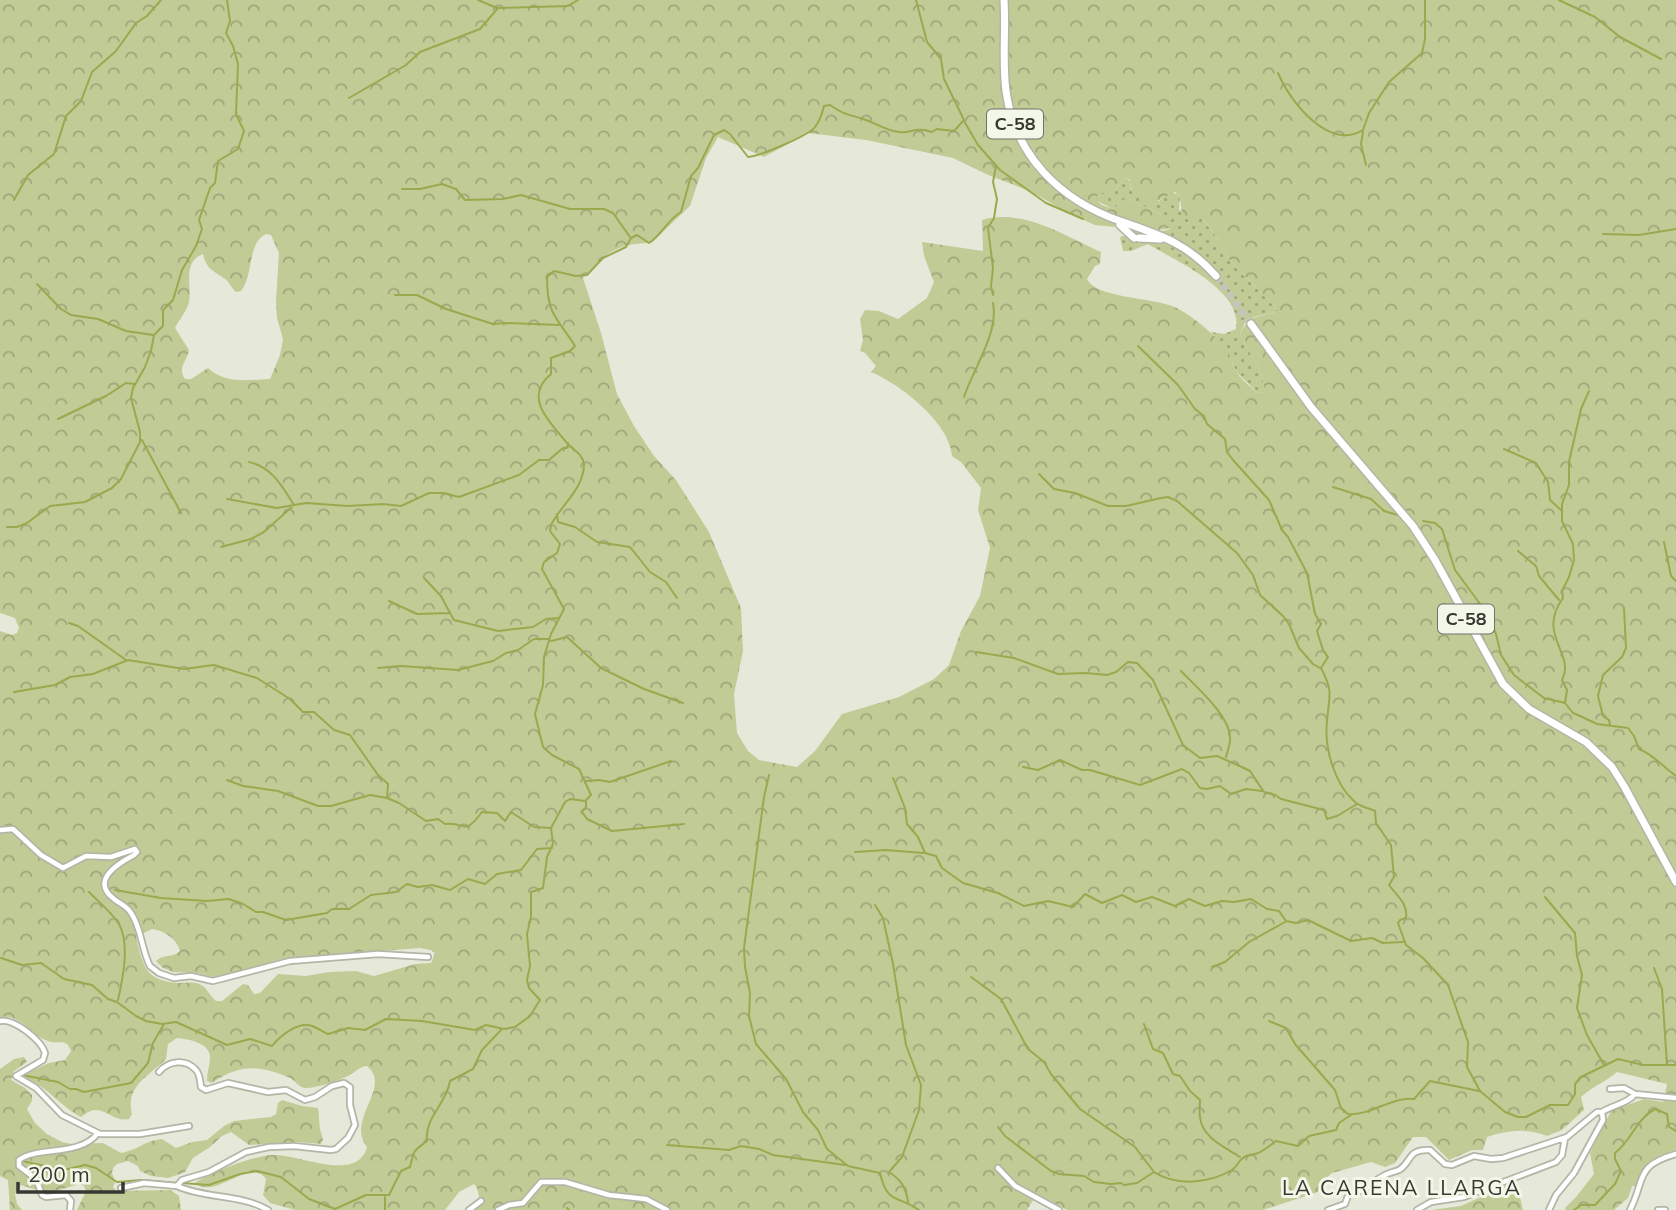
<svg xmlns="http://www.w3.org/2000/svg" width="1676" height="1210" font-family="Mulish,sans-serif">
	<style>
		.grass { fill: url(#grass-dots) }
		.forest { fill: url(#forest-crowns); fill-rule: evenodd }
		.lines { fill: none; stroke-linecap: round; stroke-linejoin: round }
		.stream { stroke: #9ba94e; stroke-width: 2 }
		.major-tunnel { stroke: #c3c6b8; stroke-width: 7; stroke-dasharray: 7 3.5; stroke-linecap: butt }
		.minor-casing { stroke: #b3b6a7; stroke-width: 8 }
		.major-casing { stroke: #b3b6a7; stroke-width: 10 }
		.minor { stroke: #fff; stroke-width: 4.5 }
		.major { stroke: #fff; stroke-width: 7 }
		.labels { text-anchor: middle; stroke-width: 6; stroke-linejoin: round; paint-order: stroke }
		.shield { fill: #f3f7e7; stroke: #6f7168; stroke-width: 2 }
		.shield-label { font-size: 18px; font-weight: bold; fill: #373832 }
		.neighbourhood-label { font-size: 21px; letter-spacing: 2px; fill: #373832; stroke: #f3f7e7 }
	</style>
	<defs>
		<pattern id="grass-dots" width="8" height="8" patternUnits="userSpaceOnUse" patternTransform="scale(1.75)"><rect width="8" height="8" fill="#c1cb95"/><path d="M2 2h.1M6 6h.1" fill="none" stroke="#9ea67a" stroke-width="1.8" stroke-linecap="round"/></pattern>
		<pattern id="forest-crowns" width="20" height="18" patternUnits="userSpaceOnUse" patternTransform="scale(1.75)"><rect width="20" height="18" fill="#c1cb95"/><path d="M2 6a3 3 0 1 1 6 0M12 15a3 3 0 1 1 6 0" fill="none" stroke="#9ea67a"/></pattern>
	</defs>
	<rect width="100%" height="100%" fill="#e6e9da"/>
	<path class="grass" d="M1125,177L1130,181L1131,189L1159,201L1171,193L1177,194L1180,197L1179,210L1202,218L1224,247L1228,258L1279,311L1254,317L1245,323L1240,333C1247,352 1266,371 1264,392L1258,393L1236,372L1229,354L1211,332L1224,334L1236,329C1243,290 1176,261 1148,244L1131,251H1123L1120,237L1127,235L1113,225L1111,220L1163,231L1170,229L1160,214L1129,199H1125L1113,209L1097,201L1095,196L1100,192L1116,189Z"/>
	<path class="forest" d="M0,0H1676V1156L1655,1165L1640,1186H1632L1628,1198L1614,1210H1566L1565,1208L1576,1197L1594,1174L1590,1153L1611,1111L1644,1099L1663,1102L1667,1084L1617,1072C1605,1082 1592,1087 1581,1097L1584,1110L1562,1130L1547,1136C1527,1128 1508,1130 1487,1137L1483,1150H1472L1449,1160L1426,1137H1413L1395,1163L1385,1167L1371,1162L1332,1173L1322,1182L1318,1192L1263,1210H1067L1037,1194L1027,1210H475L481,1205L477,1188L474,1184L459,1192L445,1210H295L270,1203L263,1195L266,1179C249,1156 216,1201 195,1183C210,1172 254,1156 272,1155C298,1153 357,1184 367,1147C345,1119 393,1088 367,1066C358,1067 355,1073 348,1076C338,1081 317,1088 306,1088C298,1088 296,1080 288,1077C257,1065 240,1064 212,1083L207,1081C207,1072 210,1065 210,1057C210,1043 188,1039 177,1038L168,1044L166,1059C149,1076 125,1086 132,1114L129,1119C114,1123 104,1106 91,1111C87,1112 84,1115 81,1117C61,1107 47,1086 27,1079L25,1074L49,1063L65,1060L71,1051C66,1037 59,1045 48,1041C30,1035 22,1014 0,1017V631L12,635L17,633L19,628L15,618L0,613ZM808,133L866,140L953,158L988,175L1032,192L1068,213L1095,225L1115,227L1111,220C1125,223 1159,235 1171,227L1160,214L1129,199H1125L1113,209L1102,205L1097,201V195L1116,189L1125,177L1130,180C1130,195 1145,206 1159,200C1165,198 1169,194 1175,192L1180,197L1182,215L1189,219L1198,217L1203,219L1224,247L1228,258L1279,311L1249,319L1240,333C1247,352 1266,371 1264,392L1258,393C1251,387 1240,379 1235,370C1232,364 1231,356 1227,350C1214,334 1195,318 1177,308C1155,297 1097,299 1087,279L1095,266L1100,264L1101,252C1064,236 1024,208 982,220L983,251L922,242L924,256L934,282L927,298L898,319L879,311L865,310L860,319L863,340L860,351L865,353L876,366L871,372C900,384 950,423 952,456L961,462L981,488L978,510L990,548L980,596L961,631L949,665L934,679L899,697L842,714L815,751L797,767L759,760L748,751L737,733L734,694L743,651L741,608L709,532L676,480L654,456L634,426L617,394L601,333L583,278C606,253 617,243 651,243L690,206L706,158L718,137L764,157ZM266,234L271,235L279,253L276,301L277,318L283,339L280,355L270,379C248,380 225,384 208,368L191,379H185C177,368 187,361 189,350L175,328C179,320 187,311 189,302C192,286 182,262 203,254C206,269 214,271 225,279C229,281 231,288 236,292L241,291C254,275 247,243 266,234ZM152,929C165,931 176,938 180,951C173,958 163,954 156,961L163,968L173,972L198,973L216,978L282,959L420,948L431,950L435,953L431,963L415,964L374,976L356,971L329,972L306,976L278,974L260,993L254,994L248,985L243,984L222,1001H216C210,996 207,988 201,985C194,981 187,983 179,983C146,981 143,967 136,937Z
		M24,1057L27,1062L14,1071L11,1080L25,1088L32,1095V1101L27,1109L35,1123L47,1134L62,1142L72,1144L103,1143L121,1153C136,1151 146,1140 162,1139L176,1148L192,1142L207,1140L224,1126L234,1121L271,1117L276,1114L278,1103L282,1100L302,1106L318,1108L320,1129L323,1139L321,1144L298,1142L249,1145L231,1132L222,1136L210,1147L193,1158L185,1172L180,1174L168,1178L151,1176L140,1171L138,1166L128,1161L117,1164L113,1168L112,1173L115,1182L113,1187L116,1191L170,1190L179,1196L181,1210H77L86,1191L84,1186L79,1184L59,1190L44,1192L21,1185L15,1194L17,1204L22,1210H10L8,1180L0,1176V1069L14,1059Z
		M1516,1181L1523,1210H1431L1461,1206Z"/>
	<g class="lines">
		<path class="stream" d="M478,0L497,8
			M1559,0L1595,17L1620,37L1661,59
			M1278,73C1290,102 1329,151 1363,130L1369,113L1389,82L1422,53L1425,39V0
			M349,98L406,65L420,52L480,29L498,8L568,6L578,0
			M964,121L978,145L1000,170L1046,203L1083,219
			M1363,132L1361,144L1366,165
			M402,189H420L442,184L456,189L465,200L503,199L521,195L570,209H604L613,213L630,237
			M14,200L28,175L54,154L66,116L81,101L92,72L116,51L136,23L147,16L161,0
			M1603,234L1639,235L1676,229
			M37,284L61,309L71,315L98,319L126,331L153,335
			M395,295H417L446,309L493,324L506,323L559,325
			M993,295L991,286L993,268L988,228L994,218L997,199L993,182L996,166
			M1138,346L1178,385L1195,409L1204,416L1207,424L1225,439L1227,452L1233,460L1269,500L1282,530L1288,537L1307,573L1315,614L1321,624L1317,631L1323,650L1328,657L1321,668C1334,693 1329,695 1327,721C1324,747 1334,784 1355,802C1361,807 1368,808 1375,811L1376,823L1391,845L1394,877L1389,885C1397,896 1408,903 1406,918L1400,920L1398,923L1406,945L1423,958L1448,985L1468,1042L1467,1067L1480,1091L1505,1112L1518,1117H1526L1550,1105H1568L1575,1094V1084L1581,1077L1618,1059L1643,1065H1676
			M964,397C973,369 999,333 993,303
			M58,419L106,396L126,383L134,384
			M142,440L181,513
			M1504,449L1536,463L1548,482L1550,500L1562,511
			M1039,474L1054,489L1075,493L1108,506H1126L1161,498L1168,497L1177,501L1237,553L1253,575L1260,595L1283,616L1289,624L1299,648L1313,664L1320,668
			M1333,487L1371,499L1384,511L1401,516
			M227,499L277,508L306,503L348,506L383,504L401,506L429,493H443L459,497L519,475L539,460H549L563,448H567L568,443
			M557,514L558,522L575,527L597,542L630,547L650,572L666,582L677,598
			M1423,521L1435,523L1442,529L1455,570L1486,612L1496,634L1501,655L1514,675L1544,698L1565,703L1573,713L1580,716L1597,724L1628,728L1634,736L1639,749C1653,754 1664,768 1676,776
			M7,527H17L27,523L50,506L85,502L112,488L121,479L140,442V432L131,398L133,388L145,367L151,351L154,335L163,326V310L173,300L182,270L196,246L202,229L199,220L210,188L215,183L218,161L238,149L244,131L236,114L238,64L233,46L226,33L230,21L227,0
			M1664,542L1671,576L1676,581
			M221,547L251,539L264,532L294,505C282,486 272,467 249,462
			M1518,551L1536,566L1539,576L1559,600
			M424,578L441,596L450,613
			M389,601L417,614L450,613L454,620L498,631L533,627L546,619L558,618
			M69,623L78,626L126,660
			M551,641L567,637L601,668L644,689L683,703
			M976,652L1014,658L1058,674L1086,673L1107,675L1116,672L1128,662L1137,663L1153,680L1183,745L1200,758L1217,756L1242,767L1250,771L1264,792L1275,795L1281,799L1324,810L1327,819L1337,816L1357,804
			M378,668L401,666L458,670L493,661L506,653L518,650L534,639H549
			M1181,671C1196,687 1232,717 1230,740C1230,746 1227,752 1226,757
			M14,692L55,685L70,677L93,674L128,660L184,669L214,665L257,678L290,699L303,712H314L334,730L350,735L378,775L388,784L387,798L399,803L426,821L438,819L445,824C467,821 462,838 482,812L497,813L505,821L511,812L534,827L551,828
			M1565,703L1567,690L1562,680C1576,654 1536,635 1563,598L1562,591L1569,577L1574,560L1573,544L1562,521V504L1569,485V462L1581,409L1589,391
			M1610,725L1609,720L1603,716L1598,696L1603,675L1622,657L1626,648L1624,608
			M1023,767L1038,770L1060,760L1082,770H1090L1140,785L1182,769L1189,773L1200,788L1207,789L1220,786L1231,794L1246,789L1262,791
			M769,775L764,797L744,948L745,967L750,993L749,1016L756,1044L786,1079L803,1112L818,1130L827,1149L848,1166L880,1173C887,1204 897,1195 919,1210
			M893,778L905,808L907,824L918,837L925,853L936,856L942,868L963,883L998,893L1024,906L1048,901L1073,907L1085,894L1102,903L1122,895L1136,902L1152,897L1175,906L1189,899L1205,906L1222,901L1234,902L1251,899L1267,909L1279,911L1286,921L1296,923L1308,920L1351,941L1372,938L1383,943L1403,942
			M227,780L243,786L278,791L318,806H331L370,795L387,798
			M586,781L599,780L610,782L671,761
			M586,801V807L582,812L587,819L612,831L684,824
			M855,852L886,850L923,853
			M115,890L161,898L207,901L229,899L243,904L256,912H263L286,920L327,913L332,909H349L371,895L396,892L407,884L418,887L432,885L450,890L468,879L485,884L497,874L521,870L537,849L552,848
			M89,892C98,901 112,913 119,924C130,944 123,978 118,1000
			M1545,897L1575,933L1577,956L1582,975L1577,1008L1587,1035L1604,1065
			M875,905L883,918L893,964L906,1045L921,1085L919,1110L902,1157L889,1172C901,1180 906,1187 908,1202
			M1,958L22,965L41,963L64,979L92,985L108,999L117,1002L136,1016L146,1021L162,1024L176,1022L227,1045L250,1039L272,1046C280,1036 298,1021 312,1026C318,1028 323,1032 328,1034L348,1028L365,1030L386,1019L422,1021L475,1030L486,1025L504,1029L515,1027L530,1016L540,1000L529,988L527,980L530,966L527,934L531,917V892L543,888L547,857L553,844L551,828L565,802L570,799L585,801L591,795L579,769L552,755L543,747L535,714L543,685L544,657L551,634L564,609L542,569L544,562L557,553L560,544L550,531L551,525C561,505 584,489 584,464C583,454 573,450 567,443C551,423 522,398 551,374V358L570,351L575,346C556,316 547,315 547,277L554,271L576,276L587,275L603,258L626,247L631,238L637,235L649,243C663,234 666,221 681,212L691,176L698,168L714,135L724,130L730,134L748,157C760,156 808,136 815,127C820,121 822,114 824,106L830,105C846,116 849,114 866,120C877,124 887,131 899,132C912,134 914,126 932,132L937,129L954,131L964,120L944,79L941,59L927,42L916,0
			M1212,967L1225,962L1249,942L1285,922
			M1654,968L1662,989L1667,1065
			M971,977L1001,999L1028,1049L1044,1062L1051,1074L1080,1109L1135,1147L1154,1172
			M1269,1021L1286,1028L1295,1044L1335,1090L1341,1108L1348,1114C1371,1116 1392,1096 1414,1099L1430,1081L1479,1091
			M1144,1024L1153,1049L1163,1053L1173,1074L1180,1076L1190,1091L1200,1100C1200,1105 1199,1111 1200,1117C1202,1138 1225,1147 1240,1157
			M22,1075L58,1082L70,1089H76L84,1092L131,1083L148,1063L153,1043L164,1024
			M998,1127L1005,1136L1051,1171L1059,1174L1084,1176L1094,1182L1111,1184L1121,1183L1124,1185L1137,1183L1154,1172C1177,1187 1210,1183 1232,1170C1237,1167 1238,1161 1243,1158C1247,1154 1253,1155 1258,1153C1265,1150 1270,1145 1276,1141L1298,1146L1309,1136L1336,1130L1339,1123L1351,1115
			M667,1145L729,1150L741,1146L759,1149L773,1155L845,1165
			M22,1161L64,1170L85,1165L96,1168L117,1182L141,1180L177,1183
			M182,1183L209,1185L240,1174L257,1171L281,1177L309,1199L335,1209
			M567,1208L569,1210
			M335,1209L366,1195H389L401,1171L410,1167C415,1148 412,1153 427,1141C424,1118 447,1103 450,1081L473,1069L482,1050L501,1030
			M385,1210V1197
			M1574,1210L1581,1205H1595L1615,1184L1621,1171L1615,1159V1153C1632,1140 1636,1119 1655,1109L1667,1114L1669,1127L1676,1131"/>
		<path class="major-tunnel" d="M1216,276L1251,324"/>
		<defs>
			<path id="minor" d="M0,830L13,829L41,855L63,868L86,856L111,857L135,849L137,852L134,855C117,864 90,881 114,899C120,904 127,906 131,913C142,929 141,949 150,966L159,973L174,978L191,976L213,981L290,961L378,954L428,957
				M0,1021C14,1018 41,1040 45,1053L43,1060L16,1076L36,1088L62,1115L100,1134H140L189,1126
				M159,1072C168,1061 185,1058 196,1070C200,1074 200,1081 201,1087L206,1090L228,1083L268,1092L286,1090L305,1100L315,1097L332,1086L344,1083L350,1087V1105L355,1125L348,1138L336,1149L331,1150L294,1146L269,1147L246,1152L209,1172L182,1180L177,1186C206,1199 241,1194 268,1210
				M1610,1089L1624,1088L1635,1094
				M998,1168L1015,1186L1059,1210
				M121,1188L144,1183L177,1186
				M70,1210L71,1201L66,1195L46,1197L42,1195L36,1179L19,1166V1160C37,1146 80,1157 98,1133
				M469,1210L481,1201
				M498,1210L509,1205L523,1203L541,1182H565L609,1195L646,1199L667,1210
				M1328,1210L1345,1204L1349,1193C1373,1190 1366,1184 1383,1176C1388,1173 1394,1172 1399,1170C1412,1162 1407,1149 1430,1150L1445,1164L1452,1165L1474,1156L1491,1159L1503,1158L1567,1137L1597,1112H1602C1613,1105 1627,1104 1635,1094L1676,1098
				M1417,1210L1431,1202L1464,1197L1556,1162L1562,1155L1565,1138
				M1549,1210L1556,1195L1574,1173L1603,1120L1602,1112
				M1630,1210C1646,1179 1634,1166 1676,1154
				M1658,1210H1665"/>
			<path id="major" d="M1004,0C1006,30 1002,61 1006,91C1015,156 1060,200 1120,221C1160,235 1187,243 1216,276
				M1120,225L1134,238
				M1139,238L1160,239
				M1251,324L1311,407L1413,526L1435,560L1503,684L1529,709L1586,742L1612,767L1624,786L1676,882"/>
		</defs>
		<use href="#minor" class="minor-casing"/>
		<use href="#major" class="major-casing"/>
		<use href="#minor" class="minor"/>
		<use href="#major" class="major"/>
	</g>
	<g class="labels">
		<g class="shield">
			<rect x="987" y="109.5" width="56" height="29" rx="5"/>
			<rect x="1438" y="604.5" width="56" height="29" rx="5"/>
		</g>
		<g class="shield-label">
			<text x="1015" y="130">C-58</text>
			<text x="1466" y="625">C-58</text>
		</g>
		<g class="neighbourhood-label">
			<text x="1402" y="1195">LA CARENA LLARGA</text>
		</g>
	</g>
	<path d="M18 1182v10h105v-10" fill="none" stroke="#373832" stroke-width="3.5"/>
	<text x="28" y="1182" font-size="21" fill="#373832" stroke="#f3f7e7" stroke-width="5" paint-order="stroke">200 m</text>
</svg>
